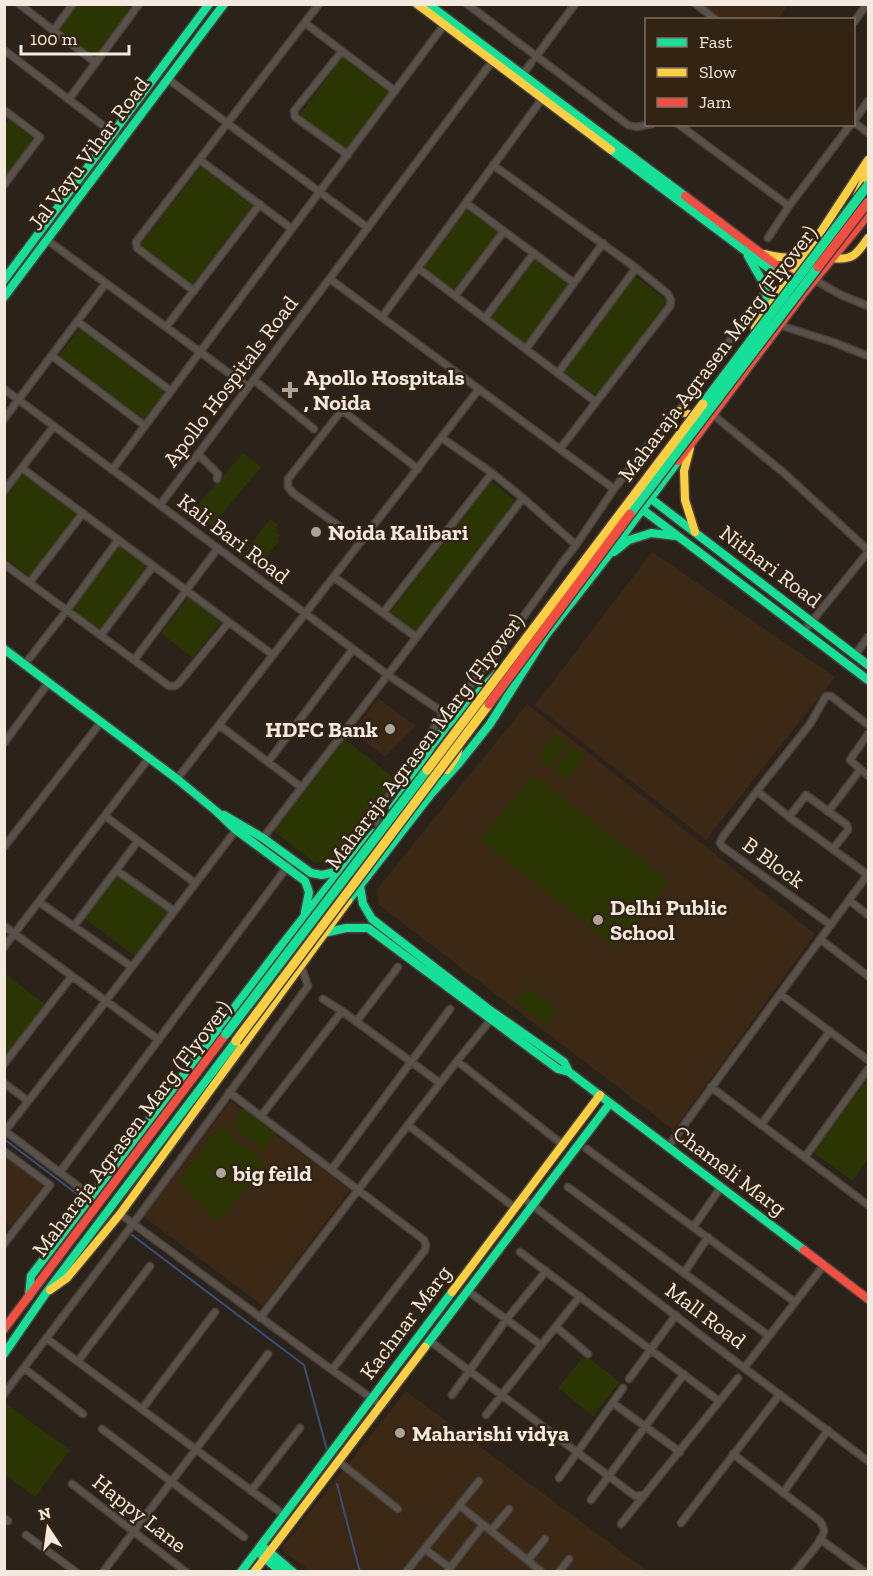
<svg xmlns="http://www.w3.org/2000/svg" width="873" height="1576" font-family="'Zilla Slab',serif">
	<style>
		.built { fill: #3b2815 }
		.green { fill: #2b3504 }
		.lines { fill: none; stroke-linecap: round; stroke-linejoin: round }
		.stream { stroke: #3b4f7a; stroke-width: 2 }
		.street-casing { stroke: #48403a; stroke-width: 9 }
		.fast-casing { stroke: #48403a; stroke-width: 11 }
		.slow-casing { stroke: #48403a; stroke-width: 11 }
		.jam-casing { stroke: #48403a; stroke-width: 11 }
		.street { stroke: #59524b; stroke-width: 6 }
		.fast { stroke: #16e098; stroke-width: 8 }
		.slow { stroke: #ffcf43; stroke-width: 8 }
		.jam { stroke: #f24e42; stroke-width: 8 }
		.fast-bridge-casing { stroke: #48403a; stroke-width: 12; stroke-linecap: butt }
		.slow-bridge-casing { stroke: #48403a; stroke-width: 12; stroke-linecap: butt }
		.jam-bridge-casing { stroke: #48403a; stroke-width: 12; stroke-linecap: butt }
		.fast-bridge { stroke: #16e098; stroke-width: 9 }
		.slow-bridge { stroke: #ffcf43; stroke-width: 9 }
		.jam-bridge { stroke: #f24e42; stroke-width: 9 }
		.poi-dot { fill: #ada499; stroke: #322313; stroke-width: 2 }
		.labels { text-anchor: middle; stroke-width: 5; stroke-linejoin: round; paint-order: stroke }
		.street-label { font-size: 22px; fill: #f3e9de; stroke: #322313 }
		.poi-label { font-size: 22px; font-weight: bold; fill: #f3e9de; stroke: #322313; text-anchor: start }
	</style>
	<rect width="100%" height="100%" fill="#2b231a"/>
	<path class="built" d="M701,5V4L788,5L777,20L722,19Z
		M652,552L835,677L706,840L535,705Z
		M378,698L416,726L385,757L353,732Z
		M527,704L815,934L674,1130L379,905L377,889Z
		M231,1101L350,1190L263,1306L143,1216Z
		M4,1151L45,1182L12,1227L5,1222Z
		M406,1391L647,1571H310L281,1549Z"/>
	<path class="green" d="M77,5H124L131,9L95,57L58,30Z
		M343,57L390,92L347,150L299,115Z
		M10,119L36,138L4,180V125Z
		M201,166L253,206L192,285L140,245Z
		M467,209L498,232L454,291L423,268Z
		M535,258L570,283L524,344L490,318Z
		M633,275L668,301L597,396L562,371Z
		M80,328L165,391L143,420L58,357Z
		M243,453L261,467L212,526L192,512Z
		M24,473L80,515L31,578L5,558L4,498Z
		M491,481L516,501L416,632L390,613Z
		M270,519L278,525L275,527L278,530L276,533L280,535L277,539L279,541L262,562L246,551Z
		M119,545L148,566L100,631L71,609Z
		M189,597L221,622L193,658L161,633Z
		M556,734L569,743L551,768L538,758Z
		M344,739L397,780L344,855L315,863L274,831Z
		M572,746L585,756L567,780L555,770Z
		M533,774L669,881L616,948L480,840Z
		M118,872L171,911L136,957L83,917Z
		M4,973L46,1005L5,1058H4Z
		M527,987L558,1009L546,1025L515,1002Z
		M868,1077V1159L852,1181L813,1152Z
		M243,1108L276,1133L264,1151L232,1125Z
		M220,1126L266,1163L218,1223L177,1182Z
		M585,1355L620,1382L593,1416L558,1388Z
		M5,1403L70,1450L35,1497L5,1474Z"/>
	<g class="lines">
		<path class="stream" d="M4,1139L77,1194
			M132,1235L304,1365L327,1450
			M337,1484L360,1572"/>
		<defs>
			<path id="street" d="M19,4L96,63
				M467,4L628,125L636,127L652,124
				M696,4L716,20
				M854,22L867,4
				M305,23L395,91
				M53,31L73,4
				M4,50L122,140
				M342,51L294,111L295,117L348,155
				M535,58L575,4
				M520,78L531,63
				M168,79L368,228
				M69,99L139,4
				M4,110L40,137L4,185
				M854,121L868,101
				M854,122L868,133
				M678,124L789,206
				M200,160L292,229
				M493,165L636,268L668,294L671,300L670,306L560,449
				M466,203L574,283
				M768,238L789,206L851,124
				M47,240L248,387
				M418,268L596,402
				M330,279L614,489
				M815,280L841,295L868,306
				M194,291L137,248L136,242L319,4
				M455,296L504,231
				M382,317L542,99
				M485,318L534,253
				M77,321L171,391
				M779,325L833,342L868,356
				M166,327L260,204
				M526,349L603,243
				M52,356L145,426
				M558,373L636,268
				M254,380L314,429
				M4,389L388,675L444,713
				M712,414L784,473L868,550
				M4,419L106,283
				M442,438L492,473L523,498L576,545
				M198,454L218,474L217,479
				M22,468L273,655
				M112,470L444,25
				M4,491L54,426
				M160,505L494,59
				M361,542L293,493L288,487V479L342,410L418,469
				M4,564L169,686H175L179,683L229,622
				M334,577L416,637
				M30,582L83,513
				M383,613L492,473
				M804,631L868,552
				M101,635L153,566
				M855,655L868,637
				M134,660L218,548
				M25,664L67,610L118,540
				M219,725L301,787
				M868,734L850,760L868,776
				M4,743L49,682
				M268,762L353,649
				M177,779L479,389
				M757,791L789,817L868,875
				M828,812L860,770
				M105,816L195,883
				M789,817L806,795L847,825L848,830L833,849
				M379,827L377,819L379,810L401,780L427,738L444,713L462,696L506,641L562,563L576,545L614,489L672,414L679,411L766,291
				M263,838L523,498
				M4,847L101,722
				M116,870L174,911
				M849,900L868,915
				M39,902L132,967
				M831,925L723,847L720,843L722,838L757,791L810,724L826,696H831L868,725
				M4,926L159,1040
				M74,926L138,841
				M820,939L868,976
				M4,947L149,758
				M780,994L868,1060
				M323,999L342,1011L440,1083
				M356,1022L398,967
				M457,1061L563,1145
				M4,1064L72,976
				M4,1083L28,1101
				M711,1087L868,1205
				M229,1092L424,1240L426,1245L425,1250L332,1370
				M261,1116L342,1011
				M408,1125L515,1208
				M761,1125L830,1031
				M668,1147L868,874
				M587,1149L795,1302
				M4,1151L50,1185L4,1244
				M805,1157L868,1069
				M332,1169L450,1009
				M60,1172L293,859
				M568,1187L769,1336
				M91,1196L5,1131L106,1001L236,830
				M523,1198L711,1343L868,1461
				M120,1214L332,1370L381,1405
				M694,1226L721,1187
				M520,1252L719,1401
				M684,1273L708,1237
				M468,1291L541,1345
				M260,1318L457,1061L493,1017
				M556,1327L588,1354
				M46,1338L284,1515
				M430,1341L635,1496L643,1495
				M78,1361L150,1266
				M745,1367L824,1265
				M24,1368L83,1414
				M629,1379L676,1315
				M4,1394L133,1224L308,986L301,966
				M452,1395L506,1320L546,1271
				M613,1403L680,1452
				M142,1409L215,1312
				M486,1415L580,1296
				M102,1429L244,1537
				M733,1454L820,1521C822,1525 824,1527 824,1531C823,1541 802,1563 795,1572
				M338,1461L398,1509
				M559,1478L623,1388
				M72,1484L186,1572
				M251,1491L300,1428
				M783,1493L828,1430
				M591,1500L684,1374
				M460,1506L542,1572
				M4,1518L8,1521
				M681,1523L780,1394
				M621,1524L738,1378
				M491,1531L509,1509
				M26,1535L76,1572
				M820,1539L865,1572
				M425,1549L450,1568
				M528,1560L545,1539
				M103,1572L268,1354
				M406,1572L479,1481
				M447,1572L483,1525
				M559,1572L569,1559"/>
			<path id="fast" d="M428,4L685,196
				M611,150L787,282
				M748,256L764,284L767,297L762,313
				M4,280L209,4
				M4,297L224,4
				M646,495L868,665
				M638,506L868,680
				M614,552L629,540L651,533L676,536
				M4,649L177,779L216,811L236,830L305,881L309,892L305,912
				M393,808L413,780L431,747L446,727L498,672
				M224,815L263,838L311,873L322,875L335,872L342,868
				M360,886L363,904L372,919L487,1008L564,1062L569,1072
				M348,901L431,794L459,763L490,724L546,635L607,557L678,461
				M324,933L346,928H368L558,1069L569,1072L804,1250
				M29,1296L31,1276L278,950L328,886L374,833
				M425,1347L610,1103
				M4,1354L46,1293L236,1041
				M266,1549L293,1572
				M261,1555L281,1572
				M241,1572L452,1292"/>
			<path id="slow" d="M417,4L611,150
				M857,196L868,172
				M764,254C780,258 791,260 806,252
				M832,258C853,261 857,254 868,238
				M755,328L809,250L868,160
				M679,411L691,415
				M690,448L684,471L685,500L695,532
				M447,770C454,760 462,752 457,740
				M50,1290L67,1278L120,1214L348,901
				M452,1292L600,1095
				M254,1572L425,1347"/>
			<path id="jam" d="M685,196L791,276
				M678,461L803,294L868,215
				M804,1250L868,1299
				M4,1329L226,1034"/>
		</defs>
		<use href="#street" class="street-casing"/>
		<use href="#fast" class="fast-casing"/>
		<use href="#slow" class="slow-casing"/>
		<use href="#jam" class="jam-casing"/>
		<use href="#street" class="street"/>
		<use href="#fast" class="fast"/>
		<use href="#slow" class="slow"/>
		<use href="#jam" class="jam"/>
		<defs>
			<path id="fast-bridge" d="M703,404L868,185
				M630,514L818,267
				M226,1034L427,770"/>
			<path id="slow-bridge" d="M427,770L703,404
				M236,1041L489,704"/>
			<path id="jam-bridge" d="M818,267L868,202
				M489,704L630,514"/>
		</defs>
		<use href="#fast-bridge" class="fast-bridge-casing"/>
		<use href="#slow-bridge" class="slow-bridge-casing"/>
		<use href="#jam-bridge" class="jam-bridge-casing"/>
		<use href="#fast-bridge" class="fast-bridge"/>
		<use href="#slow-bridge" class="slow-bridge"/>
		<use href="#jam-bridge" class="jam-bridge"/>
	</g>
	<g class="poi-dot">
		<path d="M287 381h6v6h6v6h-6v6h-6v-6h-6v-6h6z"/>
		<circle cx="316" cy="532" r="6"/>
		<circle cx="390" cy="729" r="6"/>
		<circle cx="598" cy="920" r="6"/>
		<circle cx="221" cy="1173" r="6"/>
		<circle cx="400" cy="1433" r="6"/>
	</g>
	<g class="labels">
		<g class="street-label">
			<text transform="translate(88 153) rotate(-53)" y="8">Jal Vayu Vihar Road</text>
			<text transform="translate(717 353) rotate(-53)" y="8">Maharaja Agrasen Marg (Flyover)</text>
			<text transform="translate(230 381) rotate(-53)" y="8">Apollo Hospitals Road</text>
			<text transform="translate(234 538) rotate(37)" y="8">Kali Bari Road</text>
			<text transform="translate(771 566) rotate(37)" y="8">Nithari Road</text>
			<text transform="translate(424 741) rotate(-53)" y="8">Maharaja Agrasen Marg (Flyover)</text>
			<text transform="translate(774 862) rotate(36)" y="8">B Block</text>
			<text transform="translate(131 1128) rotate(-53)" y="8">Maharaja Agrasen Marg (Flyover)</text>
			<text transform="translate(730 1170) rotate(37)" y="8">Chameli Marg</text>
			<text transform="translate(706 1315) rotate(37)" y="8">Mall Road</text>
			<text transform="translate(405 1322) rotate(-53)" y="8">Kachnar Marg</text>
			<text transform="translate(140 1513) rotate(38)" y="8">Happy Lane</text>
		</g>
		<g class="poi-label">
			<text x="304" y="385">Apollo Hospitals<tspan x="304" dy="25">, Noida</tspan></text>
			<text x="328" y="540">Noida Kalibari</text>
			<text x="378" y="737" text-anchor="end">HDFC Bank</text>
			<text x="610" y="915">Delhi Public<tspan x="610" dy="25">School</tspan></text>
			<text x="233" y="1181">big feild</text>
			<text x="412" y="1441">Maharishi vidya</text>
		</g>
	</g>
	<rect width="873" height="1576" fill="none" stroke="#f3e9de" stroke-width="12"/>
	<rect x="645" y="18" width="210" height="108" fill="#322313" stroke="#7f7264" stroke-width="1.5"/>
	<rect x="657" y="38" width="30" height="9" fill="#16e098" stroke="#7f7264" stroke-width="1.5"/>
	<text x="699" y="48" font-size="18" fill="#f3e9de">Fast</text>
	<rect x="657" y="68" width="30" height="9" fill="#ffcf43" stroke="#7f7264" stroke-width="1.5"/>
	<text x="699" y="78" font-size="18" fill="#f3e9de">Slow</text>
	<rect x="657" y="98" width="30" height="9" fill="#f24e42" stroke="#7f7264" stroke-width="1.5"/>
	<text x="699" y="108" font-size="18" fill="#f3e9de">Jam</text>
	<g transform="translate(48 1528) rotate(347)" stroke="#322313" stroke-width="4.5" paint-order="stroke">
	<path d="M0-4.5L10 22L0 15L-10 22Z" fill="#f3e9de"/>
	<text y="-9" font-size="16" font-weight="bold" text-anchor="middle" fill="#f3e9de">N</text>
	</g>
	<path d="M21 45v9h108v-9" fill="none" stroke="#f3e9de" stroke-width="3"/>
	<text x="30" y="45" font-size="18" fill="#f3e9de" stroke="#322313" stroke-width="4.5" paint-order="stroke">100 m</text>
</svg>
